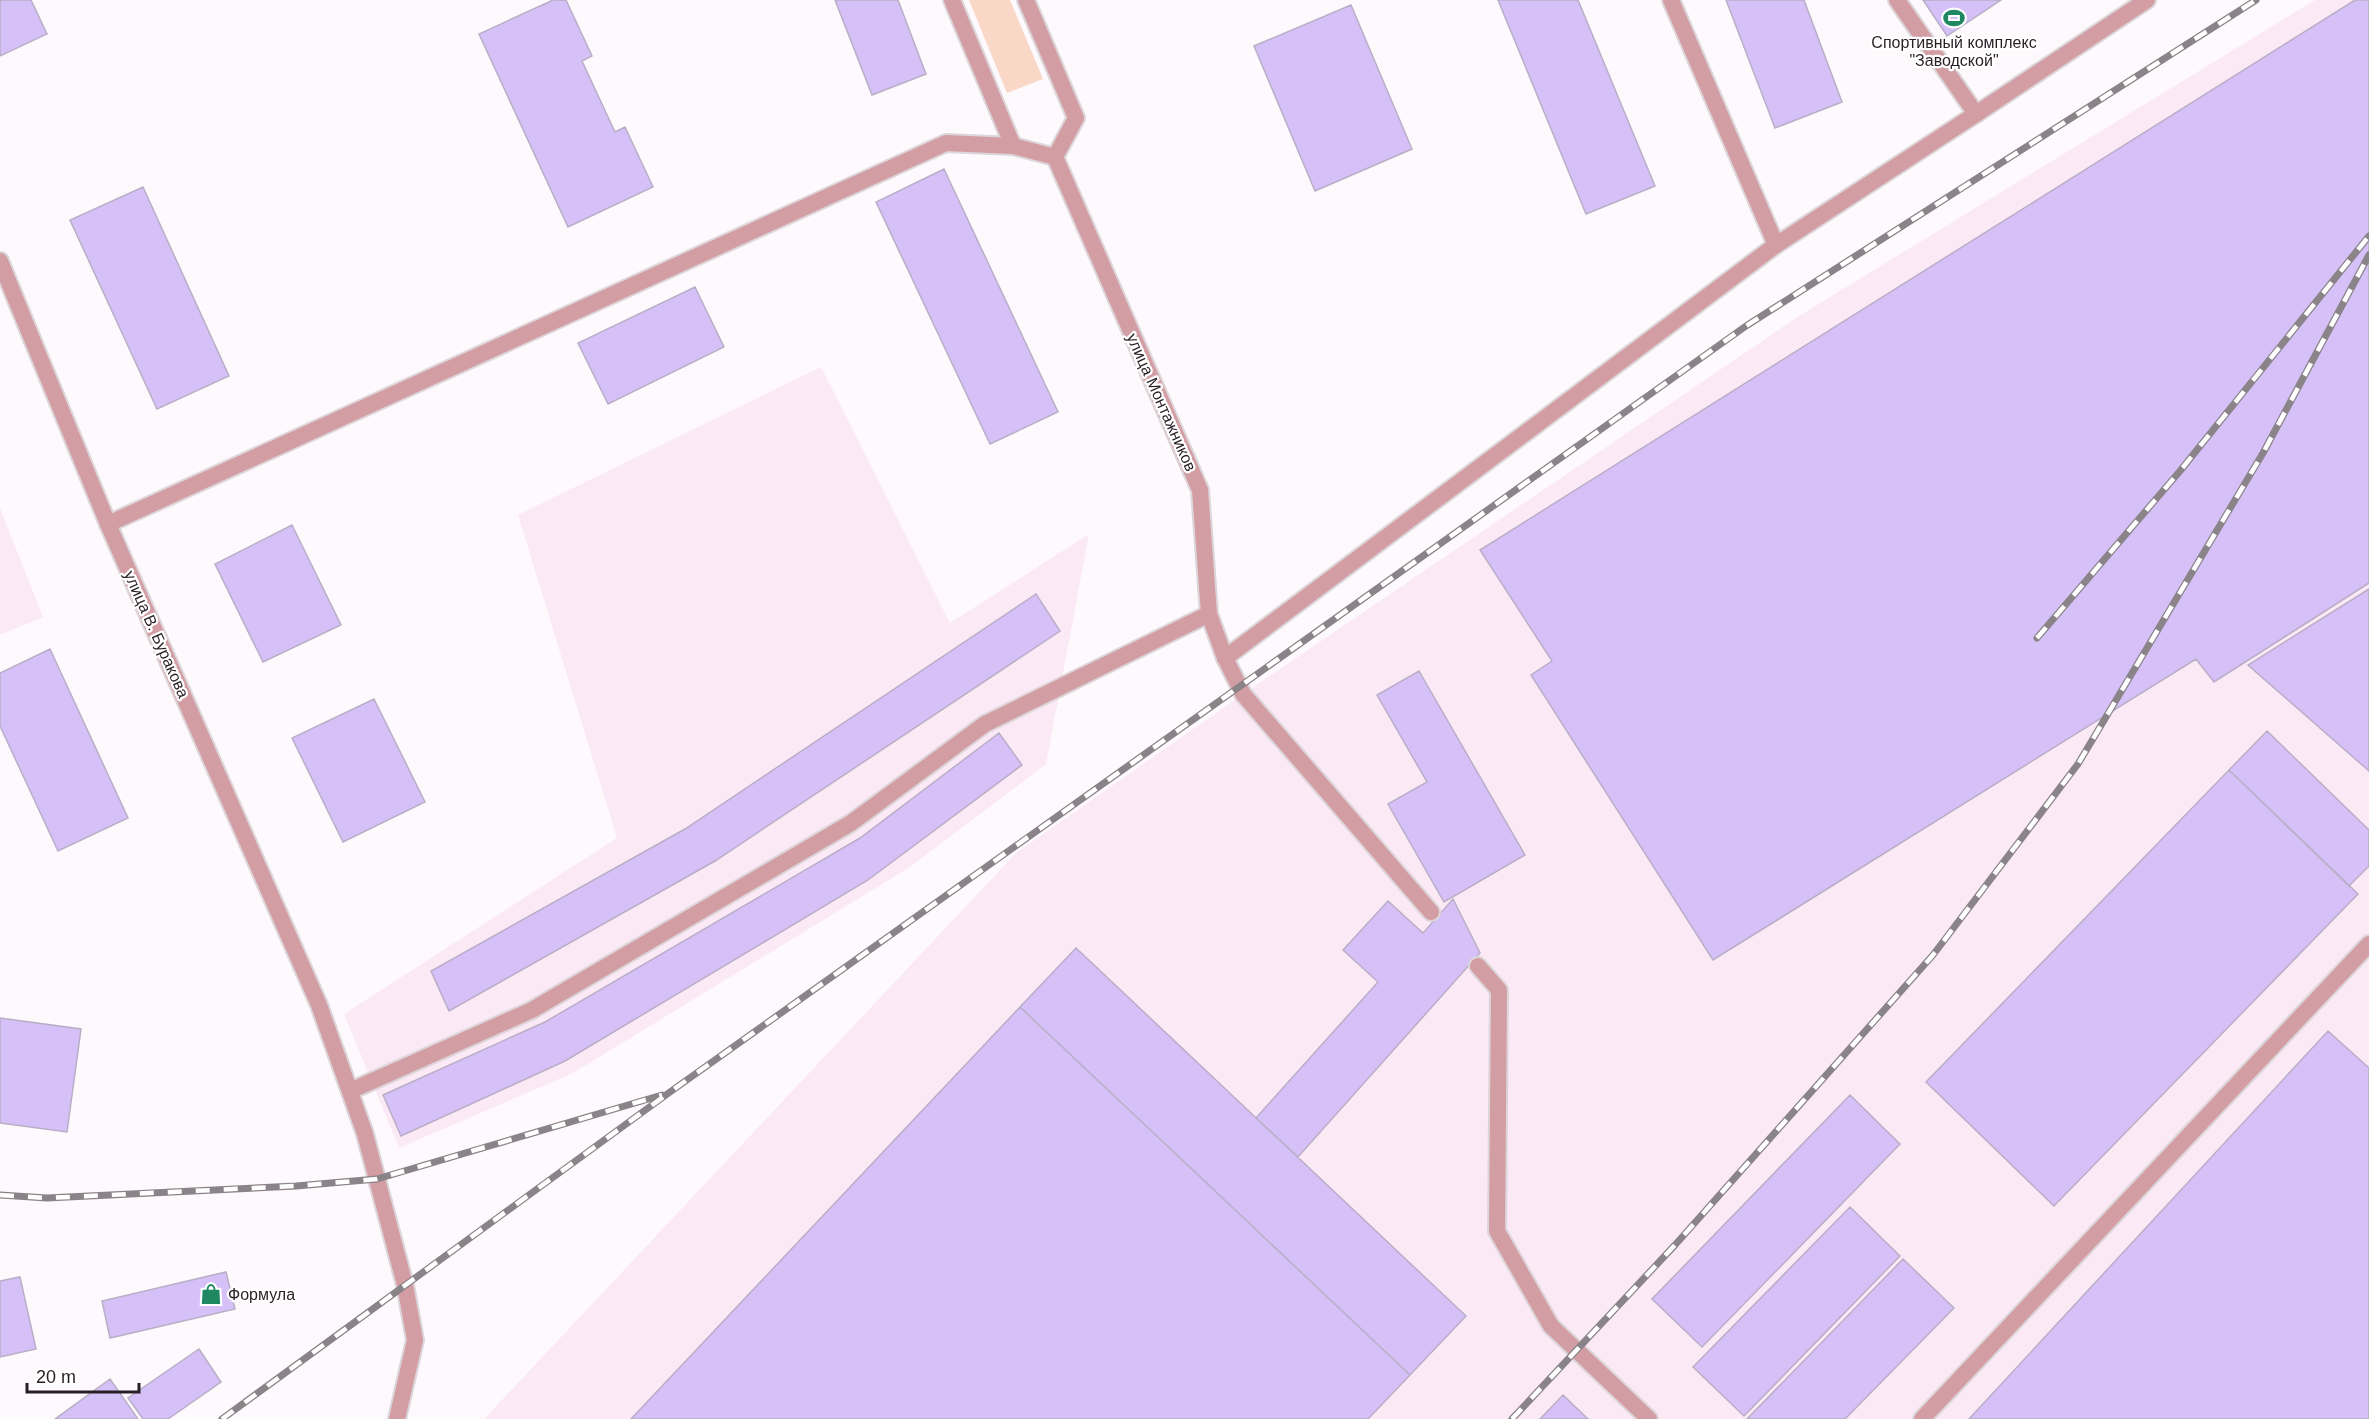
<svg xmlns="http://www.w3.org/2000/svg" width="2369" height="1419" font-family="Helvetica,sans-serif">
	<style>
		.built { fill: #fce9f6 }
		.green { fill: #fad8c8 }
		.building { fill: #d5c0f7; stroke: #b8afc7; stroke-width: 1.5 }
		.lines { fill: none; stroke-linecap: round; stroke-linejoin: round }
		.service-casing { stroke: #dcd6da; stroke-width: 20 }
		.minor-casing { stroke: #dcd6da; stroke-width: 20 }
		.tertiary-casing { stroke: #dcd6da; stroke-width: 20 }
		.service { stroke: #d39ea3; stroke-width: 16 }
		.minor { stroke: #d39ea3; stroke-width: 16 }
		.tertiary { stroke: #d39ea3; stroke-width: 16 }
		.rail-casing { stroke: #8a8388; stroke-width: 7 }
		.rail { stroke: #fff; stroke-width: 4.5; stroke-dasharray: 14; stroke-linecap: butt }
		.labels { text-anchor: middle; stroke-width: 4.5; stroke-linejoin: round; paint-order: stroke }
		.poi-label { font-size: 16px; fill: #281f26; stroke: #fff }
		.street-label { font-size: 16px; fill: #281f26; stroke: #fff }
	</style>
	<rect width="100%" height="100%" fill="#fef9fc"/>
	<path class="built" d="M2315,0H2369V1419H484L1016,853L1243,694L1799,316Z
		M821,367L950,623L1089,534L1046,764L910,867L573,1073L399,1148L344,1014L617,838L518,515Z
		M0,508L43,617L0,635Z"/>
	<path class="green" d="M969,0H1010L1043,79L1007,93Z"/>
	<path class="building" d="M0,0H31L47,34L0,56Z
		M553,0H566L592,56L582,61L615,132L625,127L653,187L568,227L479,34Z
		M835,0H898L926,74L872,95Z
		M1498,0H1578L1655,186L1586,214Z
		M1726,0H1804L1842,102L1775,128Z
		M1923,0H2001L1947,36Z
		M2355,0H2369V583L2214,682L2196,659L1713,960L1531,675L1552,661L1480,550Z
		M1351,5L1412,149L1315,191L1254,46Z
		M944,169L1058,412L990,444L876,202Z
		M143,187L229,376L157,409L70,220Z
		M695,287L724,347L608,404L578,343Z
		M292,525L341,625L263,662L215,564Z
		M2369,589V771L2248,665Z
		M1036,594L1060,631L715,861L449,1011L431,971L685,829Z
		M50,649L128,818L58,851L0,726V673Z
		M1419,671L1525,855L1444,902L1388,804L1427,782L1377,695Z
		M374,699L425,802L343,842L292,738Z
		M2267,731L2369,830V866L2349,886L2229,770Z
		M999,733L1022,765L868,880L565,1061L401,1136L383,1095L545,1022L860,838Z
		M2229,770L2358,894L2054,1206L1926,1082Z
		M1453,899L1480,953L1298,1157L1256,1118L1378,982L1343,950L1388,901L1423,933Z
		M1076,948L1466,1316L1410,1375L1020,1007Z
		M1020,1007L1410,1375L1368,1419H631Z
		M0,1018L81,1029L67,1132L0,1123Z
		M2328,1031L2369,1068V1419H1969Z
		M1850,1095L1900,1144L1702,1347L1652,1299Z
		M1850,1207L1900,1256L1744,1416L1693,1367Z
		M1903,1259L1954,1308L1845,1419H1747Z
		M226,1272L235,1309L110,1338L102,1301Z
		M20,1277L36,1349L0,1357V1281Z
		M199,1349L221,1382L168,1419H143L128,1398Z
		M110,1379L138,1419H55Z
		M1563,1395L1588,1419H1540Z"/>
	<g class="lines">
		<defs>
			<path id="service" d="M1671,0L1776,245
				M1897,0L1976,114L2147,0
				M108,524L946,143L1013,146
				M1225,658L1243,694L1431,912
				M1478,966L1499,990L1497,1231L1551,1326L1649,1419
				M350,1091L532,1010L851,823L985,724L1209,614
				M1922,1419L2369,944"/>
			<path id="minor" d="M952,0L1013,146L1055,157
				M1026,0L1076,118L1055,157
				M1055,157L1200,490L1209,614L1225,658L1776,245L1976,114"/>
			<path id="tertiary" d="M0,261L108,524L319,1005L365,1134L405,1285L415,1340L397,1419"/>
		</defs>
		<use href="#service" class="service-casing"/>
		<use href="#minor" class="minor-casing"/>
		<use href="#tertiary" class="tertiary-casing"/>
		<use href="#service" class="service"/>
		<use href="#minor" class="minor"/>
		<use href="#tertiary" class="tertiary"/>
		<defs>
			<path id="rail" d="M2037,638L2180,471L2369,236
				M0,1195L47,1198L296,1186L377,1179L662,1095
				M222,1419L670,1092L1746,326L2256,0
				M1512,1419L1675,1245L1933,955L2078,764L2263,453L2369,255"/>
		</defs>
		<use href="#rail" class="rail-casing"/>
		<use href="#rail" class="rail"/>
	</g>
	<defs>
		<symbol id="stadium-bare" viewBox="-9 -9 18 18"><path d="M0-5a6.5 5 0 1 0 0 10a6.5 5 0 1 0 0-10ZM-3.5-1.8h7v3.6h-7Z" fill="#208763" stroke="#fff" stroke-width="2.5" paint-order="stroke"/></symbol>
		<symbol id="shop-bare" viewBox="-9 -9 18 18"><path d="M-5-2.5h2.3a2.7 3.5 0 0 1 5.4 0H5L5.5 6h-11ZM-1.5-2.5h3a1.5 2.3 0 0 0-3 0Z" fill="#208763" stroke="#fff" stroke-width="2.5" paint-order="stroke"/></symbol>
	</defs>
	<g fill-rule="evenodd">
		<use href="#stadium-bare" x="1939" y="3" width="30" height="30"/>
		<use href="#shop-bare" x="196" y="1279" width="30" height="30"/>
	</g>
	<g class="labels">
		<g class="poi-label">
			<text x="1954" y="48">Спортивный комплекс<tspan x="1954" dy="18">"Заводской"</tspan></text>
			<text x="228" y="1300" text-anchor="start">Формула</text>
		</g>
		<g class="street-label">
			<text transform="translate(1162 402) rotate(66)" y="6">улица Монтажников</text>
			<text transform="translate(157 634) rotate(66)" y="6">улица В. Буракова</text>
		</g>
	</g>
	<path d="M27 1383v9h112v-9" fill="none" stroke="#281f26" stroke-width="3"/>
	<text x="36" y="1383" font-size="18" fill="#281f26" stroke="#ffffff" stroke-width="4.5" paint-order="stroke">20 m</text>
</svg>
